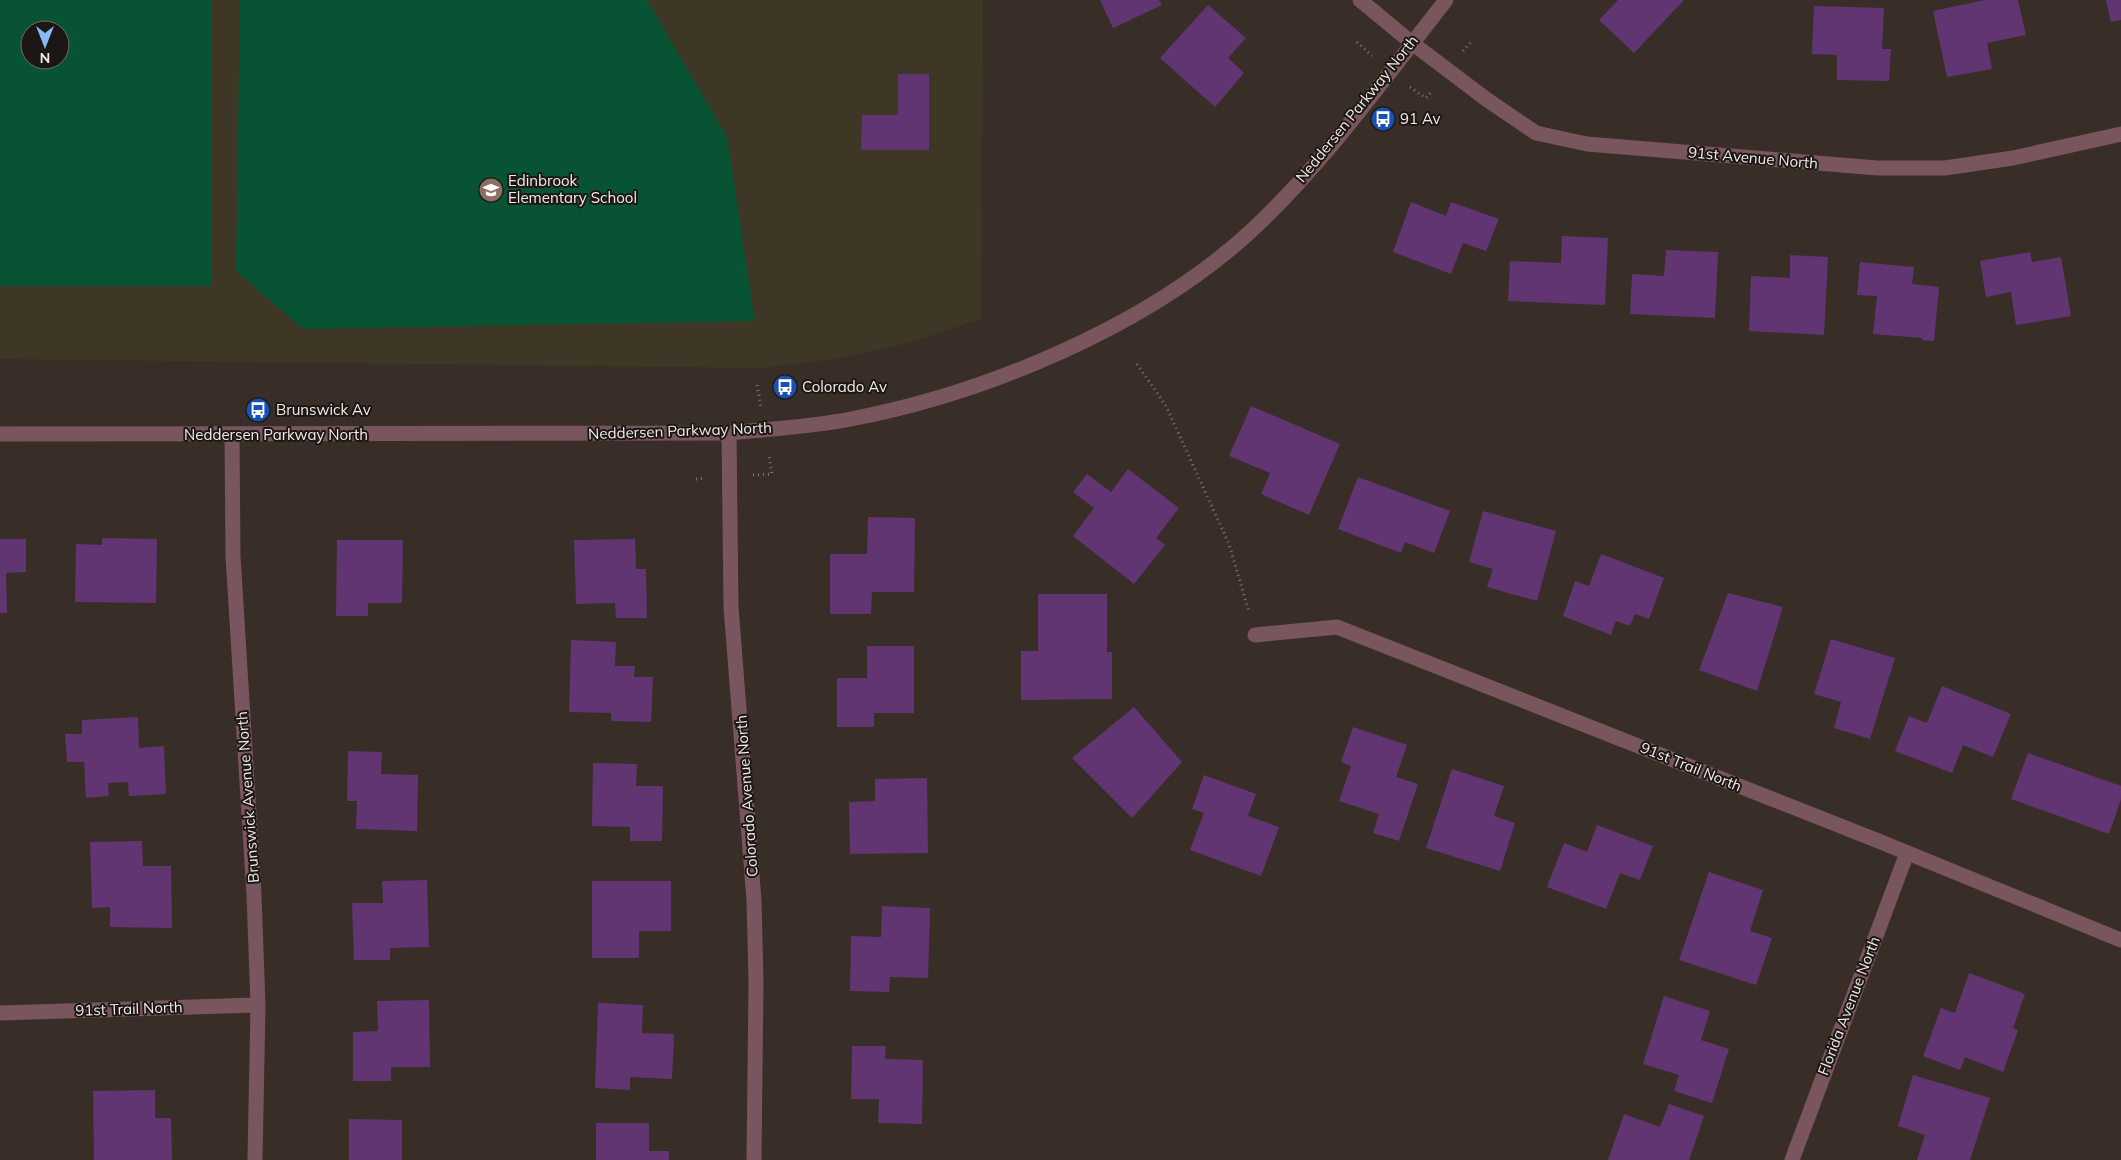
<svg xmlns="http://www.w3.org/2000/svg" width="2121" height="1160" font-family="Mulish,sans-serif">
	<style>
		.education { fill: #3e3726; fill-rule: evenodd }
		.green { fill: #075334; fill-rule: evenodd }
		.building { fill: #613572 }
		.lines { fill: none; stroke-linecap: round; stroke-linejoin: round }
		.path { stroke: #817773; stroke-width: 3; stroke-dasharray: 1 4; stroke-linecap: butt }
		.minor { stroke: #79555d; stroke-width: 15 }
		.tertiary { stroke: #79555d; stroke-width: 15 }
		.labels { text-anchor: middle; stroke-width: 4; stroke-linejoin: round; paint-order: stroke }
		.street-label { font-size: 15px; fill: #f3ebe8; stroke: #1c1714 }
		.poi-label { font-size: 15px; fill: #f3ebe8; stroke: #1c1714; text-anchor: start }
	</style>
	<rect width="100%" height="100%" fill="#392d28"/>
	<path class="education" d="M0,0H983L981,319L913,342L835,359L760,368L0,359ZM30,30H60V60H30Z"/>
	<path class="green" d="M0,0H212L211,286H0ZM30,30H60V60H30Z
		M240,0H647L727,137L755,321L303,329L236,271Z"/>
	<path class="building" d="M1100,0H1159L1162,5L1113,28Z
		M1618,0H1684L1634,53L1599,20Z
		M1985,0H2018L2026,35L1987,43L1992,69L1947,77L1933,11Z
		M2106,0H2121V20L2111,22Z
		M1208,5L1246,38L1228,58L1244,73L1215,107L1160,58Z
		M1814,6L1884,8L1882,49H1891L1889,81L1837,80V55L1812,54Z
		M898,74H929V150H861L862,115H898Z
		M1411,202L1446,216L1451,202L1499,219L1486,251L1463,243L1451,274L1393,252Z
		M1562,236L1608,238L1605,305L1508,301L1510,261L1561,263Z
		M1666,250L1718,252L1715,318L1630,314L1632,274L1664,276Z
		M2030,252L2032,262L2061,257L2071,316L2016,325L2011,292L1986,297L1980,261Z
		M1790,255L1828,257L1824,335L1749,331L1751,276L1790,278Z
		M1860,262L1914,267L1912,284L1939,287L1934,341L1922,340V338L1873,334L1877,296L1857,295Z
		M1251,406L1340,444L1309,515L1261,494L1270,473L1229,456Z
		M1128,469L1179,508L1156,538L1165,545L1134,584L1073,536L1094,508L1073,492L1087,474L1111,492Z
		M1358,477L1450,511L1434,553L1405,542L1401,553L1338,529Z
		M1483,511L1556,531L1537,601L1487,587L1493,569L1469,562Z
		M868,517L915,518L914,592H872L871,614H830V554H867Z
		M102,538L157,539L156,603L75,602L76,544L102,545Z
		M0,539H26V572L6,573L7,613H0Z
		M635,539L636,569H646L647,618H616L615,603L576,604L574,540Z
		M337,540H403L402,603H368V616H336Z
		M1601,554L1664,578L1649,619L1635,614L1630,626L1616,621L1611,635L1563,616L1575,581L1589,586Z
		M1728,593L1783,607L1757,691L1699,670Z
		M1038,594H1107V652H1112V699L1021,700V651H1038Z
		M1831,639L1895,658L1870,739L1834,728L1841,702L1814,694Z
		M571,640L616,642L615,666H635L634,677H653L651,722L611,721V713L569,712Z
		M867,646H914V713H874V727H837V678H867Z
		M1942,686L2011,714L1993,757L1963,745L1952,773L1895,751L1909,716L1927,723Z
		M1134,707L1182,762L1132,818L1072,758Z
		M138,717L139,748L164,746L166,794L129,796L128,782L108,783L109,796L86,798L84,762H67L65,734H82V720Z
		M1353,727L1407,745L1396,777L1418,784L1399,841L1373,833L1379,814L1339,801L1351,766L1341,762Z
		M348,751L382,752L381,774L418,775L417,831L356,829L357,801H347Z
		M2028,753L2121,786V799L2109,834L2011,799Z
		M593,763L637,764L636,786H663L662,841H630V827L592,826Z
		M1452,769L1504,786L1494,816L1515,823L1500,871L1426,848Z
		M1204,775L1256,794L1248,816L1279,827L1261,876L1190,850L1204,813L1192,809Z
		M927,778L928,853L850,854L849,802L875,801V779Z
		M1597,825L1653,846L1640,880L1620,873L1606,909L1547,887L1564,843L1587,852Z
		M142,841L143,866H171L172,928L110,927V907L92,908L90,842Z
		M1709,872L1763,890L1750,931L1772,938L1756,985L1679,960Z
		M427,880L429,947L390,948V960H354L352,903H383L382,881Z
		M592,881H671V931H639V958H592Z
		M882,906L930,908L928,978L890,977L889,992L850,991L851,936L881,937Z
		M1969,973L2025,994L2013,1028L2018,1030L2003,1072L1965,1057L1960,1070L1923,1056L1941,1008L1955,1013Z
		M1664,996L1710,1011L1701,1040L1729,1049L1712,1103L1674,1091L1679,1075L1643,1064Z
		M429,1000L430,1067H391V1081H353V1032L378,1031L377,1001Z
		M598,1003L643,1005L642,1033L674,1034L672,1079L630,1077V1090L595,1088Z
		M852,1046H886L885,1059L923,1060L922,1124L878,1123L879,1099H851Z
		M1913,1075L1990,1098L1970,1160H1917L1925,1135L1898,1126Z
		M155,1090V1118H171L172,1160H94L93,1091Z
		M1669,1104L1704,1116L1689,1160H1608L1624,1114L1660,1127Z
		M349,1119L402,1120V1160H349Z
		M596,1123H649V1151H669V1160H596Z"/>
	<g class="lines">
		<path class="path" d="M1357,42L1372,56
			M1463,51L1471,42
			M1410,87L1426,98L1433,90
			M1137,364L1166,406L1229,544L1249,612
			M757,385L761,407
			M753,475L772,474L769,455
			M696,479L705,478"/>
		<path class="minor" d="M1360,0L1412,43L1486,99L1536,133L1587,144L1877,168H1945L2013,158L2121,134
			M729,433L731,607L754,900L756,982L754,1160
			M232,435L233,556L254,895L258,1005L255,1160
			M1255,635L1337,627L1876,840L2121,940
			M0,1013L258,1005
			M1792,1160L1907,853"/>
		<path class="tertiary" d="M0,434L729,433C770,429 811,427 851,419C987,393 1148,326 1251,231C1325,162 1384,79 1446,0"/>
	</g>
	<defs>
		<symbol id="bus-disc" viewBox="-11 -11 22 22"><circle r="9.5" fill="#1a4fb4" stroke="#1c1714"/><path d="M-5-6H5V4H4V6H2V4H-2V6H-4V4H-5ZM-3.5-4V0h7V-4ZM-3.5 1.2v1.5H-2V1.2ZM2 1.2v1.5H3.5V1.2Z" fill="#fff"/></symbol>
		<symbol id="school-disc" viewBox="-11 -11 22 22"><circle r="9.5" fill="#8d6e63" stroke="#1c1714"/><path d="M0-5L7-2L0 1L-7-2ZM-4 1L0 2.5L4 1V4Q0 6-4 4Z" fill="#fff"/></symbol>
	</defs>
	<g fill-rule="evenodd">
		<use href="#bus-disc" x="1369" y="105" width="28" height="28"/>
		<use href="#school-disc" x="477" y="176" width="28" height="28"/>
		<use href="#bus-disc" x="771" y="373" width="28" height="28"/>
		<use href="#bus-disc" x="244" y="396" width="28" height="28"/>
	</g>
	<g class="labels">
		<g class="street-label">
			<text transform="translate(1357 109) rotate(-51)" y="5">Neddersen Parkway North</text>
			<text transform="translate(1753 158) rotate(5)" y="5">91st Avenue North</text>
			<text transform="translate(680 431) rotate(-2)" y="5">Neddersen Parkway North</text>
			<text x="276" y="440">Neddersen Parkway North</text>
			<text transform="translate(1691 767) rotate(22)" y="5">91st Trail North</text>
			<text transform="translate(747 796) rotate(-94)" y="5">Colorado Avenue North</text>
			<text transform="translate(248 797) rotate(-94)" y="5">Brunswick Avenue North</text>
			<text transform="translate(1849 1006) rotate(-69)" y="5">Florida Avenue North</text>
			<text transform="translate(129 1009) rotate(-2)" y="5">91st Trail North</text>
		</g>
		<g class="poi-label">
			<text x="1400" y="124">91 Av</text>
			<text x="508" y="186">Edinbrook<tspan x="508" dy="17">Elementary School</tspan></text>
			<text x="802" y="392">Colorado Av</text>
			<text x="276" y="415">Brunswick Av</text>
		</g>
	</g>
	<g transform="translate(45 45) rotate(180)"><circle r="24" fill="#1c1714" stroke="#726c69"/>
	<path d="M0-4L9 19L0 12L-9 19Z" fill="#89bafc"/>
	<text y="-8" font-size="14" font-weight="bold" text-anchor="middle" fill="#f3ebe8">N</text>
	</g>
</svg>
